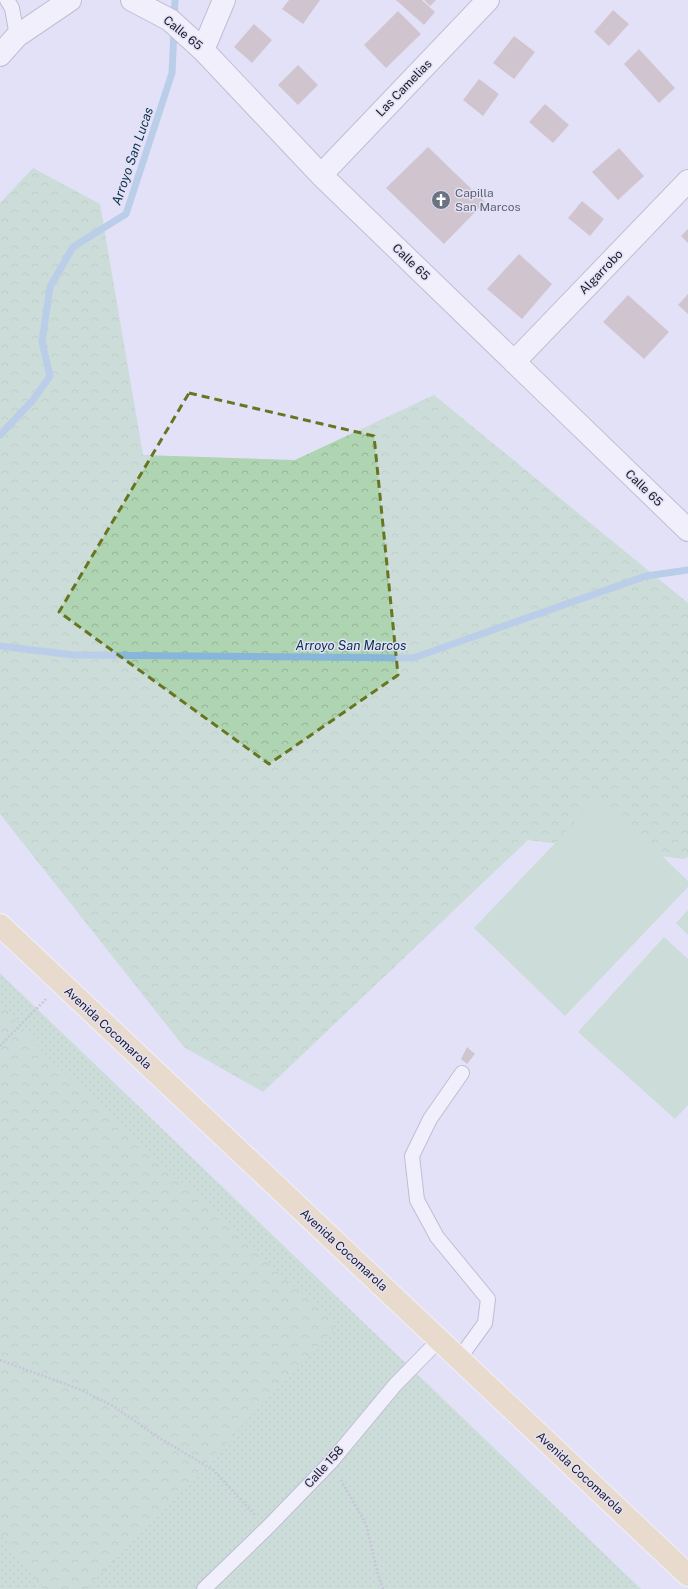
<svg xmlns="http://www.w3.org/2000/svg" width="688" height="1589" font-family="'Public Sans',sans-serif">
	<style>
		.grass { fill: url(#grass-dots) }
		.forest { fill: url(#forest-crowns) }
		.green { fill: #afd4b1 }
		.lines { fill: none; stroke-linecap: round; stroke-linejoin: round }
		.stream { stroke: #87b6da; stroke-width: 7 }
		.building { fill: #b9a09e }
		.lane-casing { stroke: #9391a5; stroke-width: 16 }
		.street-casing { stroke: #9391a5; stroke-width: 24 }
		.primary-casing { stroke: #fff; stroke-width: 24 }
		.path { stroke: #a5a3b5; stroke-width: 2.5; stroke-dasharray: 2 2; stroke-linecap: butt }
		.lane { stroke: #fff; stroke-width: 14 }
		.street { stroke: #fff; stroke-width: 22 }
		.primary { stroke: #eed39a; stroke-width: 22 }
		.marked { fill: none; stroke: #677521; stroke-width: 3; stroke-dasharray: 8 5; stroke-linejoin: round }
		.labels { text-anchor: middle; stroke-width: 3; stroke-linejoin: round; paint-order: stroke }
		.street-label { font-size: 12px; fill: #1a1921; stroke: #e3e1f7 }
		.worship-label { font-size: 12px; fill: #5b616d; stroke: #e3e1f7; text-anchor: start }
		.water-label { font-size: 13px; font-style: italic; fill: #093048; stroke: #e3e1f7 }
	</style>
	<defs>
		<pattern id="grass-dots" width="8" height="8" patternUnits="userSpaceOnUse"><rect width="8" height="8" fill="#afd4b1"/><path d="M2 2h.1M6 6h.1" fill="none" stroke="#96b598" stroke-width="1.8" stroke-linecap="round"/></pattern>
		<pattern id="forest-crowns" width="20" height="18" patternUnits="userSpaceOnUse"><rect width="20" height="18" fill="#afd4b1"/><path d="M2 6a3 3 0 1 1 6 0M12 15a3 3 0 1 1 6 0" fill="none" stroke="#96b598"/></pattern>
	</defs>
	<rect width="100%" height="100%" fill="#e3e1f7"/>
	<path class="grass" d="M0,973L4,977L641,1589H0Z"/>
	<path class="forest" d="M33,168L100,204L143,455L295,460L434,395L688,603V857L684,859L528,840L263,1092L184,1047L0,814V203Z
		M0,1002L49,1058L337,1326L87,1589H44L0,1534Z"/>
	<path class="green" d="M600,796L688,881V887L565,1016L474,928Z
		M688,910V935L676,923Z
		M664,937L688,959V1105L675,1119L578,1032Z"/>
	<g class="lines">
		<path class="stream" d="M174,18L175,0
			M0,435L33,400L50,376L42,342L50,287L73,247L126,214L172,73L174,30
			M0,646L73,655L413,658L646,576L688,570"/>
	</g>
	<path class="building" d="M289,0H320L303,24L282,9Z
		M396,0H422L435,12L424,25Z
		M424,0H436L430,6Z
		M613,10L629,24L609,46L594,32Z
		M398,11L421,34L386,68L364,45Z
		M254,24L272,40L252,63L234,47Z
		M514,36L535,52L514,79L493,63Z
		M639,49L675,88L659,103L624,64Z
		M298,65L318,85L298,105L278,85Z
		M479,79L499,94L483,116L463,100Z
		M545,104L569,125L553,143L529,122Z
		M428,147L485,202L444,244L386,188Z
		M619,148L644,176L618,200L592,172Z
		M582,201L604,219L590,236L568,218Z
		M688,229V243L681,236Z
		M519,254L552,284L522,319L487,289Z
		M688,294V314L678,305Z
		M628,295L669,332L644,359L603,322Z
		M467,1047L475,1054L467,1064L461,1059Z"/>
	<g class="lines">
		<defs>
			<path id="lane" d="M7,0L12,8L17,36
				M459,1359L485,1323L488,1299L437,1237L417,1200L412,1156L430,1119L462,1073
				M204,1589L267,1528L331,1462L395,1385L439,1340"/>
			<path id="street" d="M132,0L170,20L203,50L321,175L688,530
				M203,50L224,0
				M0,55L17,36L70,0
				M321,175L488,0
				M514,362L688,181"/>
			<path id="primary" d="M0,925L688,1575"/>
		</defs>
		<use href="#lane" class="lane-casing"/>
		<use href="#street" class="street-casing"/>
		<use href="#primary" class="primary-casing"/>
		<path class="path" d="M0,1046L46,999
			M0,1360L79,1389L113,1406L158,1437L213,1470L255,1515
			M341,1480L366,1524L377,1571L383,1589"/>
		<use href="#lane" class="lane"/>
		<use href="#street" class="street"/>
		<use href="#primary" class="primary"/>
	</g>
	<path d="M0 0H688V1589H0ZM189,393L374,436L398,675L269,764L59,612Z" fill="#e3e1f7" fill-opacity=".55" fill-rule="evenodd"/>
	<path class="marked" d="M189,393L374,436L398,675L269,764L59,612Z"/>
	<defs>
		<symbol id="church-disc" viewBox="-11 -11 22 22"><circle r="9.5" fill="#6b7280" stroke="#e3e1f7"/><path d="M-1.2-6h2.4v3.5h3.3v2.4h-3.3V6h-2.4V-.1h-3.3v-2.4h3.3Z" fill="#fff"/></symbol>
	</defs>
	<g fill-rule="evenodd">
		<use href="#church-disc" x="430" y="189" width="22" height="22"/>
	</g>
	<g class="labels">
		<g class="street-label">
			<text transform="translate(183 33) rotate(39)" y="4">Calle 65</text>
			<text transform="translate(404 88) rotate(-46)" y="4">Las Camelias</text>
			<text transform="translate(411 262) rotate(44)" y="4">Calle 65</text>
			<text transform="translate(601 272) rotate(-46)" y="4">Algarrobo</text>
			<text transform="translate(644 488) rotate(44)" y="4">Calle 65</text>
			<text transform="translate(108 1028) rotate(43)" y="4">Avenida Cocomarola</text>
			<text transform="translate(344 1250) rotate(43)" y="4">Avenida Cocomarola</text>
			<text transform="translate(324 1467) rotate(-48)" y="4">Calle 158</text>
			<text transform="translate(580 1473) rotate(43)" y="4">Avenida Cocomarola</text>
		</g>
		<g class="worship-label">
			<text x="455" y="197">Capilla<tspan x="455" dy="14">San Marcos</tspan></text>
		</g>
		<g class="water-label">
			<text transform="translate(132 156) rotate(-71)" y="5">Arroyo San Lucas</text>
			<text x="351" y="650">Arroyo San Marcos</text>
		</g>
	</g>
</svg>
